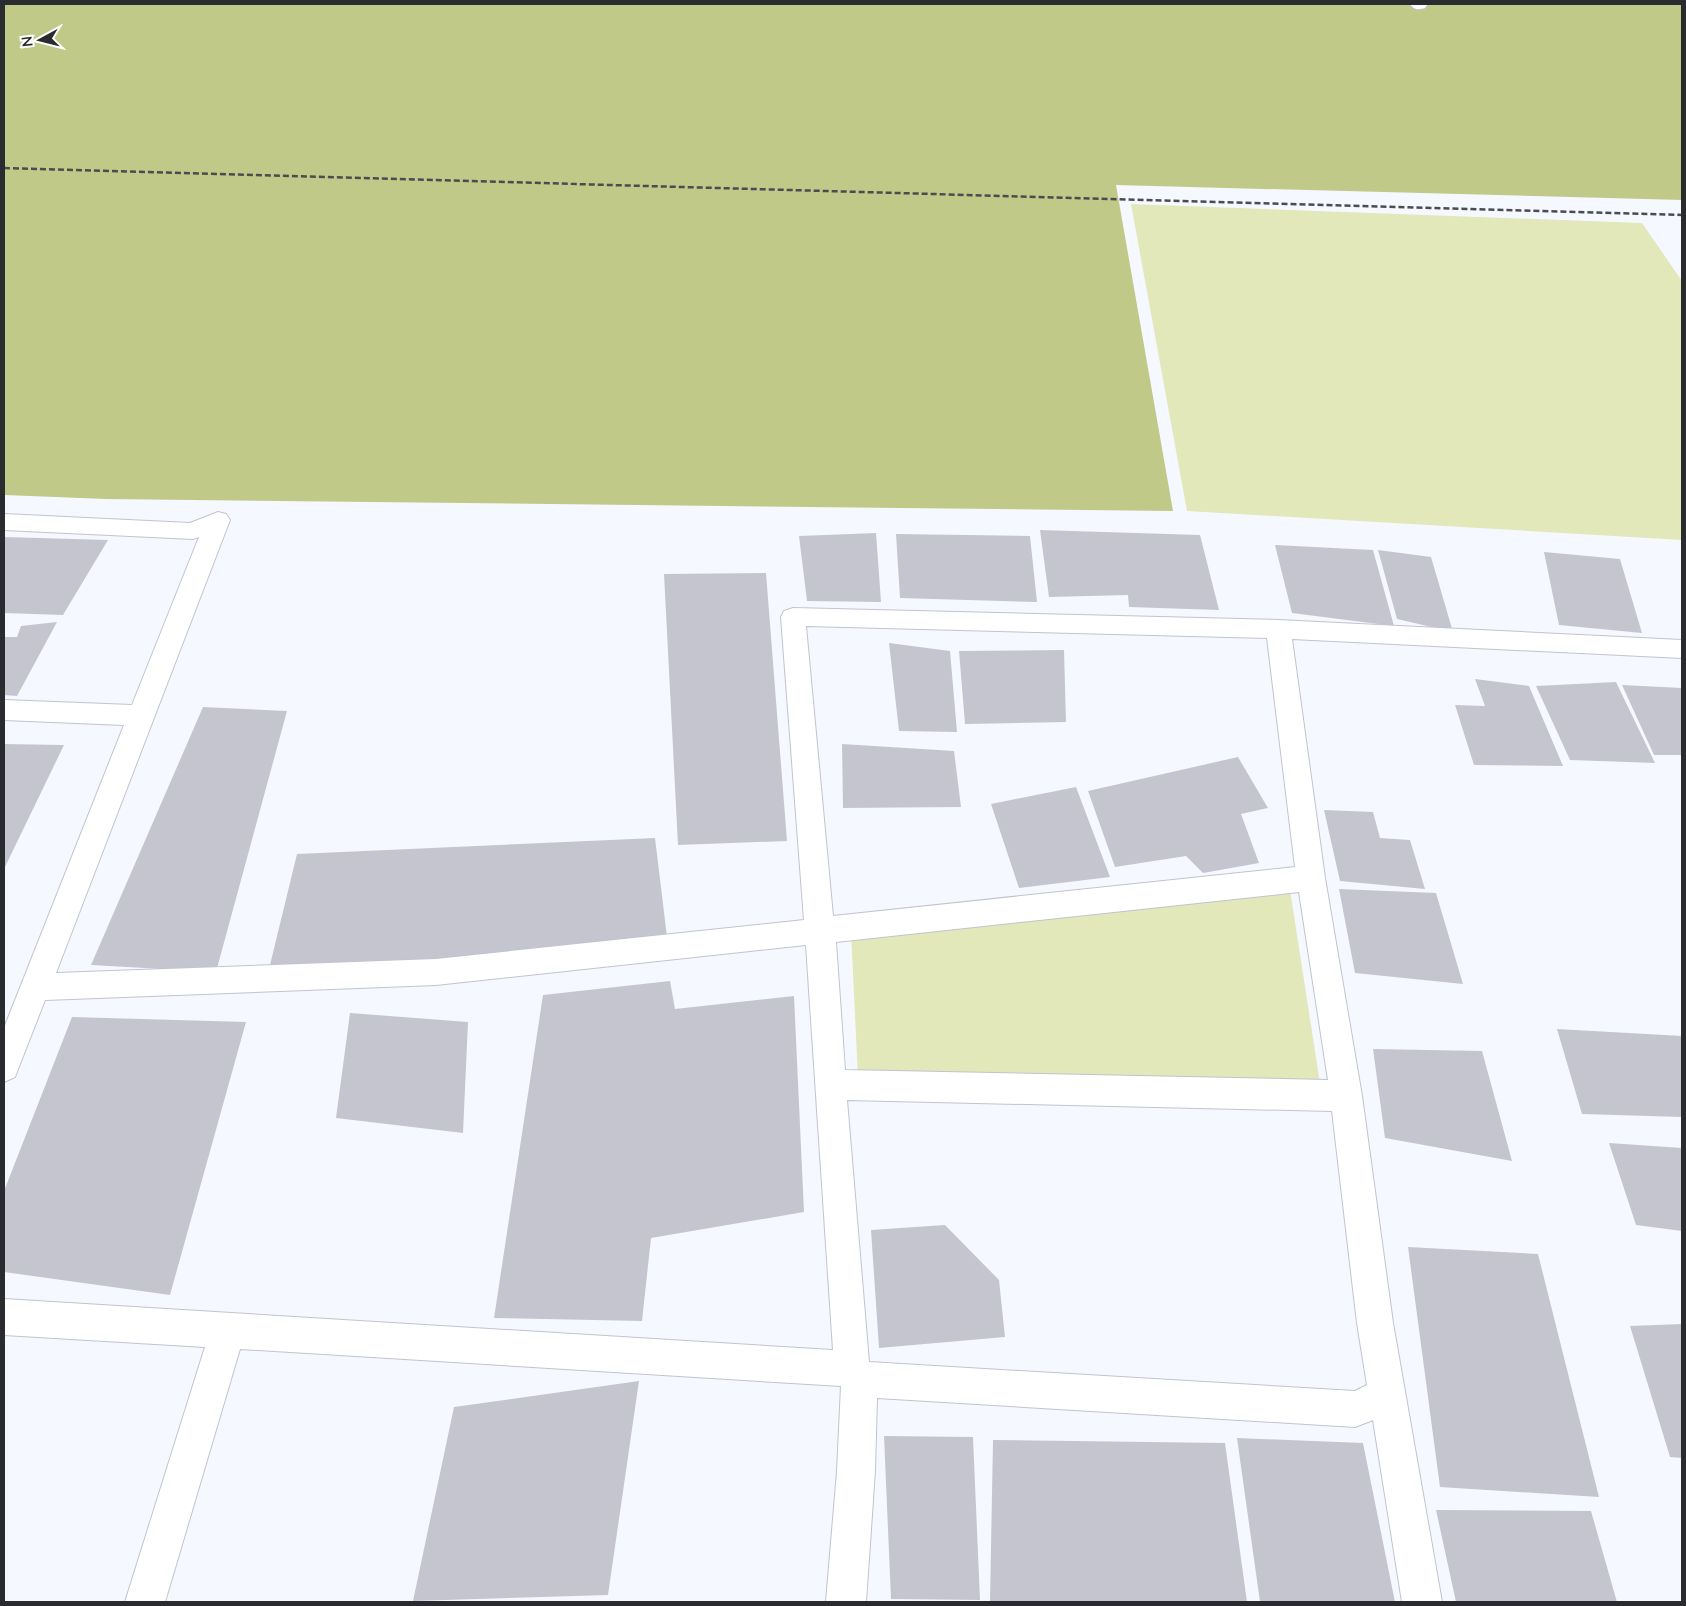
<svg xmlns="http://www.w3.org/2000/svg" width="1686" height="1606" font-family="Lato,sans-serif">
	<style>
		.green { fill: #e2e8ba }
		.forest { fill: #c1c988 }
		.building { fill: #c5c5d0 }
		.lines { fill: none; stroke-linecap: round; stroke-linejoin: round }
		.street-casing { stroke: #c0c4ce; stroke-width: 2 }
		.street { fill: #fff; fill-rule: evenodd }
		.rail { stroke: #4a4c50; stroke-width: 2.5; stroke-dasharray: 6 3; stroke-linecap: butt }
	</style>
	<rect width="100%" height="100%" fill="#f6f8ff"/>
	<path class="green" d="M1131,204L1642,223L1682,281V540L1187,511Z
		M1290,890L1320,1083L858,1077L851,932Z"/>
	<path class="forest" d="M4,4L1682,5V200L1116,185L1173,511L106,499L4,495Z"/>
	<path class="building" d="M1040,530L1200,535L1219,610L1129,607L1128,595L1049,597Z
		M876,533L881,602L807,601L799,536Z
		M896,534L1030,536L1037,602L900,598Z
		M4,537L108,540L63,615L4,613Z
		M1275,545L1373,550L1394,626L1292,613Z
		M1378,550L1431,557L1453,632L1397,619Z
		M1544,552L1620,559L1642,633L1559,625Z
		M766,573L787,841L678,845L664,574Z
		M57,622L17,696L4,695V637H17L21,626Z
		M889,643L950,651L957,732L899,731Z
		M1064,650L1066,722L965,724L959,651Z
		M1475,679L1529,686L1563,766L1474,765L1455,705L1485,706Z
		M1616,682L1655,763L1570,760L1536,686Z
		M1622,685L1682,688V755H1654Z
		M203,707L287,711L216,972L91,965Z
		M4,744L64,745L4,869Z
		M842,744L954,751L961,807L843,808Z
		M1238,757L1268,808L1241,814L1259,863L1203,873L1186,856L1115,867L1088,791Z
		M1076,787L1110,877L1019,888L991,804Z
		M1324,810L1373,812L1380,838L1410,840L1425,889L1340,881Z
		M655,838L668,945L269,969L297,854Z
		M1339,889L1436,893L1463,984L1355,973Z
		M670,981L675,1009L794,996L804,1212L651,1238L642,1321L494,1318L543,995Z
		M350,1013L468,1022L463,1133L336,1118Z
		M72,1017L246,1022L170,1295L4,1272V1191Z
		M1557,1029L1682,1036V1117L1582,1114Z
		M1373,1049L1482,1051L1512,1161L1385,1138Z
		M1609,1143L1682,1148V1231L1636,1225Z
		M945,1225L999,1280L1005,1337L879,1348L871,1230Z
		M1408,1247L1538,1254L1599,1497L1440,1487Z
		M1682,1324V1458L1670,1457L1630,1326Z
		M639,1381L608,1595L413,1601L454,1407Z
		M884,1436L973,1437L980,1600L891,1599Z
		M1237,1438L1363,1443L1395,1602H1260Z
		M993,1440L1225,1443L1247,1602H990Z
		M1436,1510L1591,1511L1617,1602H1456Z"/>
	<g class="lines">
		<defs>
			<path id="street" d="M1410,4H1426L1427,5L1425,8C1418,10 1414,10 1410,4Z
				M218,512L226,514L230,520L56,973L436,959L804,920L781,617L784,611L793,608L1278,620L1682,640V658L1292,639L1325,878L1362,1096L1393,1323L1442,1602H1402L1373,1420L1355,1427L877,1398L875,1471L866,1602H826L837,1471L841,1386L240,1349L165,1602H125L205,1347L4,1335V1299L833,1350L806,945L436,985L45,1000L15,1077L4,1082V1028L124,725L4,720V700L132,705L199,537L193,539L4,530V514L190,523ZM806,626L1267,638L1295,867L833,916ZM1299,892L1328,1080L845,1070L836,942ZM847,1100L1332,1111L1357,1323L1367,1385L1355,1391L869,1362Z"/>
		</defs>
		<use href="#street" class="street-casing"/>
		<use href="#street" class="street"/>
		<path class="rail" d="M4,168L1682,215"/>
	</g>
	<rect width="1686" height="1606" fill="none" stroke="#2a2b2f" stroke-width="10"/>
	<g transform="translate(40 40) rotate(263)" stroke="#ffffff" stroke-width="4" paint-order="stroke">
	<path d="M0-4L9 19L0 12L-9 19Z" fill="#2a2b2f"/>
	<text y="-8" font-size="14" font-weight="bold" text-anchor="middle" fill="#2a2b2f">N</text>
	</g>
</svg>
